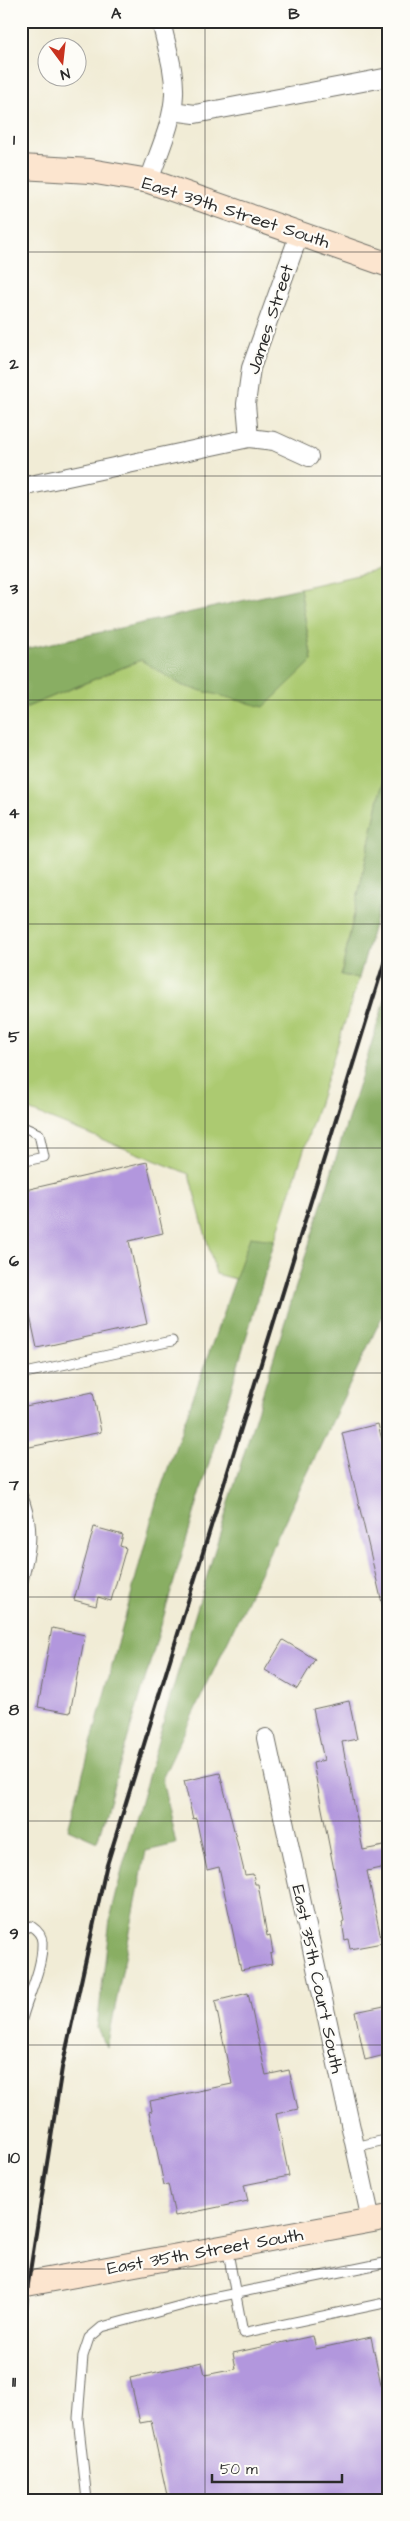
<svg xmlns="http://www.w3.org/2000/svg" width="410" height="2521" font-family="'Architects Daughter',sans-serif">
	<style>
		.green { fill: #acca71; stroke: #6c7a4e }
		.forest { fill: #89ae63; stroke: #5a6c47 }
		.building { fill: #b297dd }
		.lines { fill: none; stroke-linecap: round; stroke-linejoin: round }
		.lane-casing { stroke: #706f67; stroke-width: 11 }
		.street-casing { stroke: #706f67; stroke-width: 20 }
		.secondary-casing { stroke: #706f67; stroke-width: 26 }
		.lane { stroke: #fff; stroke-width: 9 }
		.street { stroke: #fff; stroke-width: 18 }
		.secondary { stroke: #fce5cf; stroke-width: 24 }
		.rail { stroke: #2b2b2b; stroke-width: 4 }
		.grid { fill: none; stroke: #2b2b2b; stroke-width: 1; stroke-opacity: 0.55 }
		.labels { text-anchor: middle; stroke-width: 4.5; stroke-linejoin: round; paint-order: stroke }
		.street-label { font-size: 18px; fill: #2b2b2b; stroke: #fdfcf7 }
		.neatline { fill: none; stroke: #2b2b2b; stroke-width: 2 }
		.grid-label { font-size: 16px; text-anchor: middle; font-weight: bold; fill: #2b2b2b }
	</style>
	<rect width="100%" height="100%" fill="#fdfcf7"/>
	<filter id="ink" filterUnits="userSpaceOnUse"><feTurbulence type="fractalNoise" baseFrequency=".02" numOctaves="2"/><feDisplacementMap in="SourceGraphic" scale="10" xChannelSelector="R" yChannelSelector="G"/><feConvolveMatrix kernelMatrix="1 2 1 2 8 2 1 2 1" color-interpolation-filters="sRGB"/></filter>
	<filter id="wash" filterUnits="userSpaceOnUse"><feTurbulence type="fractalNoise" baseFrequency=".0096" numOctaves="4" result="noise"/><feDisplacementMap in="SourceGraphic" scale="20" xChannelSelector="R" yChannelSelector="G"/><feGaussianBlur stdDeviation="1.12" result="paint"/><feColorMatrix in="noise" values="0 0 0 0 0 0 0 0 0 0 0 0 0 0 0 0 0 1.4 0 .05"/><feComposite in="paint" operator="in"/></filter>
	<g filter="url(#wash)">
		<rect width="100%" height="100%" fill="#f1ecd6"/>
		<path class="green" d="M389,568V751L341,975L359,978L275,1240L250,1238L236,1279L216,1274L189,1174L21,1107V706L27,707L141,660L183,686L312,661L300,588Z"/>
		<path class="forest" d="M300,588L312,661L264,707L183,686L141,660L27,707L21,706V650Z
			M389,751V872L359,978L341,975Z
			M389,987V1302L162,1779L176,1844L146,1851L107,2048L97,2028L110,1919L123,1866L168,1705L241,1463Z
			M250,1237L275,1240L97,1842L68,1829L157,1499Z"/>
		<g id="blocks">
			<path class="building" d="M147,1162L163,1233L129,1241L147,1324L37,1348L21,1275V1191Z
				M93,1392L101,1432L25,1448L21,1432V1407Z
				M378,1424L389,1468V1606L383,1607L342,1433Z
				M94,1527L123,1535L120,1546L126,1548L111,1601L98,1597L96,1606L74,1600Z
				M52,1628L85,1635L70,1713L38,1707Z
				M283,1640L315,1659L297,1689L265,1670Z
				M349,1701L357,1739L342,1742L363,1850L389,1845V1866L367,1871L382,1943L350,1949L348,1939L345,1940L342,1922L344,1921L313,1763L324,1760L313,1709Z
				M220,1773L245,1875L253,1874L255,1884H258L267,1936L270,1935L273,1953L270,1954L272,1964L241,1970L219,1867L207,1870L196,1818L193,1819L184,1781Z
				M248,1993L266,2075L289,2070L298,2109L276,2114L289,2176L244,2185L248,2201L175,2216L168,2184L164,2185L149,2112L152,2111L150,2101L232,2084L215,2001Z
				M389,2005V2054L365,2060L355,2012Z
				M313,2336L316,2349L371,2337L389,2422V2500H168L151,2421L140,2423L130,2378L202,2362L205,2375L236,2369L233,2353Z"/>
		</g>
	</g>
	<g filter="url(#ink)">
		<use href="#blocks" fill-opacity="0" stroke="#706f67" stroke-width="1"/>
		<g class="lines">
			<defs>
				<path id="lane" d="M21,1126L39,1134L44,1157L21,1162
					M21,1374L172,1341
					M21,1492C37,1529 31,1551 21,1588
					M21,1929L31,1926C37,1930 42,1935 42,1942C43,1970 27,1997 21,2023
					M355,2147L389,2139
					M227,2247L243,2333L389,2302
					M87,2500L78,2418L83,2356L89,2338L102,2327L198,2301L389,2262"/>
				<path id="street" d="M172,111L195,114L389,77
					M149,181C158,153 173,123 174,94C175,70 166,45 161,21
					M249,438L246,404L251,368L300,232
					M21,487L249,438L274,441L309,457
					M266,1738L371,2220"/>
				<path id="secondary" d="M21,167L90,171L149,181L389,265
					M21,2285L389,2217"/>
			</defs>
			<use href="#lane" class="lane-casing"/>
			<use href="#street" class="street-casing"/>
			<use href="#secondary" class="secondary-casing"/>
			<use href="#lane" class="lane"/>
			<use href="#street" class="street"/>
			<use href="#secondary" class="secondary"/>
			<path class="rail" d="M21,2371L28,2284L62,2068L106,1868L389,947"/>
		</g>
	</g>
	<path class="grid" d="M205,21V2500M21,252H389M21,476H389M21,700H389M21,924H389M21,1148H389M21,1373H389M21,1597H389M21,1821H389M21,2045H389M21,2269H389"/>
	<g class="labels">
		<g class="street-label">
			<text transform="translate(236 212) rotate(18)" y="6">East 39th Street South</text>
			<text transform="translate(270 319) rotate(-72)" y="6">James Street</text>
			<text transform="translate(318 1979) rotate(78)" y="6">East 35th Court South</text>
			<text transform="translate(205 2251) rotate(-10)" y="6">East 35th Street South</text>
		</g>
	</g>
	<rect width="410" height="2521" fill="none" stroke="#fdfcf7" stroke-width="55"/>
	<g transform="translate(62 62) rotate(165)"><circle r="24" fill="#fdfcf7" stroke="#a9a8a5"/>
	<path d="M0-4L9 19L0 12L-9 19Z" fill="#c8321e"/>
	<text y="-8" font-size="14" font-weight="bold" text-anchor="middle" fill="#2b2b2b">N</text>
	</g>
	<path d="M212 2474v8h130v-8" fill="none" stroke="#2b2b2b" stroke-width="2.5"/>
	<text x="220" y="2474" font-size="15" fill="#2b2b2b" stroke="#fdfcf7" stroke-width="4" paint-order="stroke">50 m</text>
	<rect x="28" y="28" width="354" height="2466" class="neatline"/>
	<g class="grid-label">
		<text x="116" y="19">A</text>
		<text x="294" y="19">B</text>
		<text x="14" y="145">1</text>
		<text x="14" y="369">2</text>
		<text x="14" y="594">3</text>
		<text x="14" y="818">4</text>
		<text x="14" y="1042">5</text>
		<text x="14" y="1266">6</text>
		<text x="14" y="1490">7</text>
		<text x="14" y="1715">8</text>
		<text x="14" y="1939">9</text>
		<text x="14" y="2163">10</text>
		<text x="14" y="2387">11</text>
	</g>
</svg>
